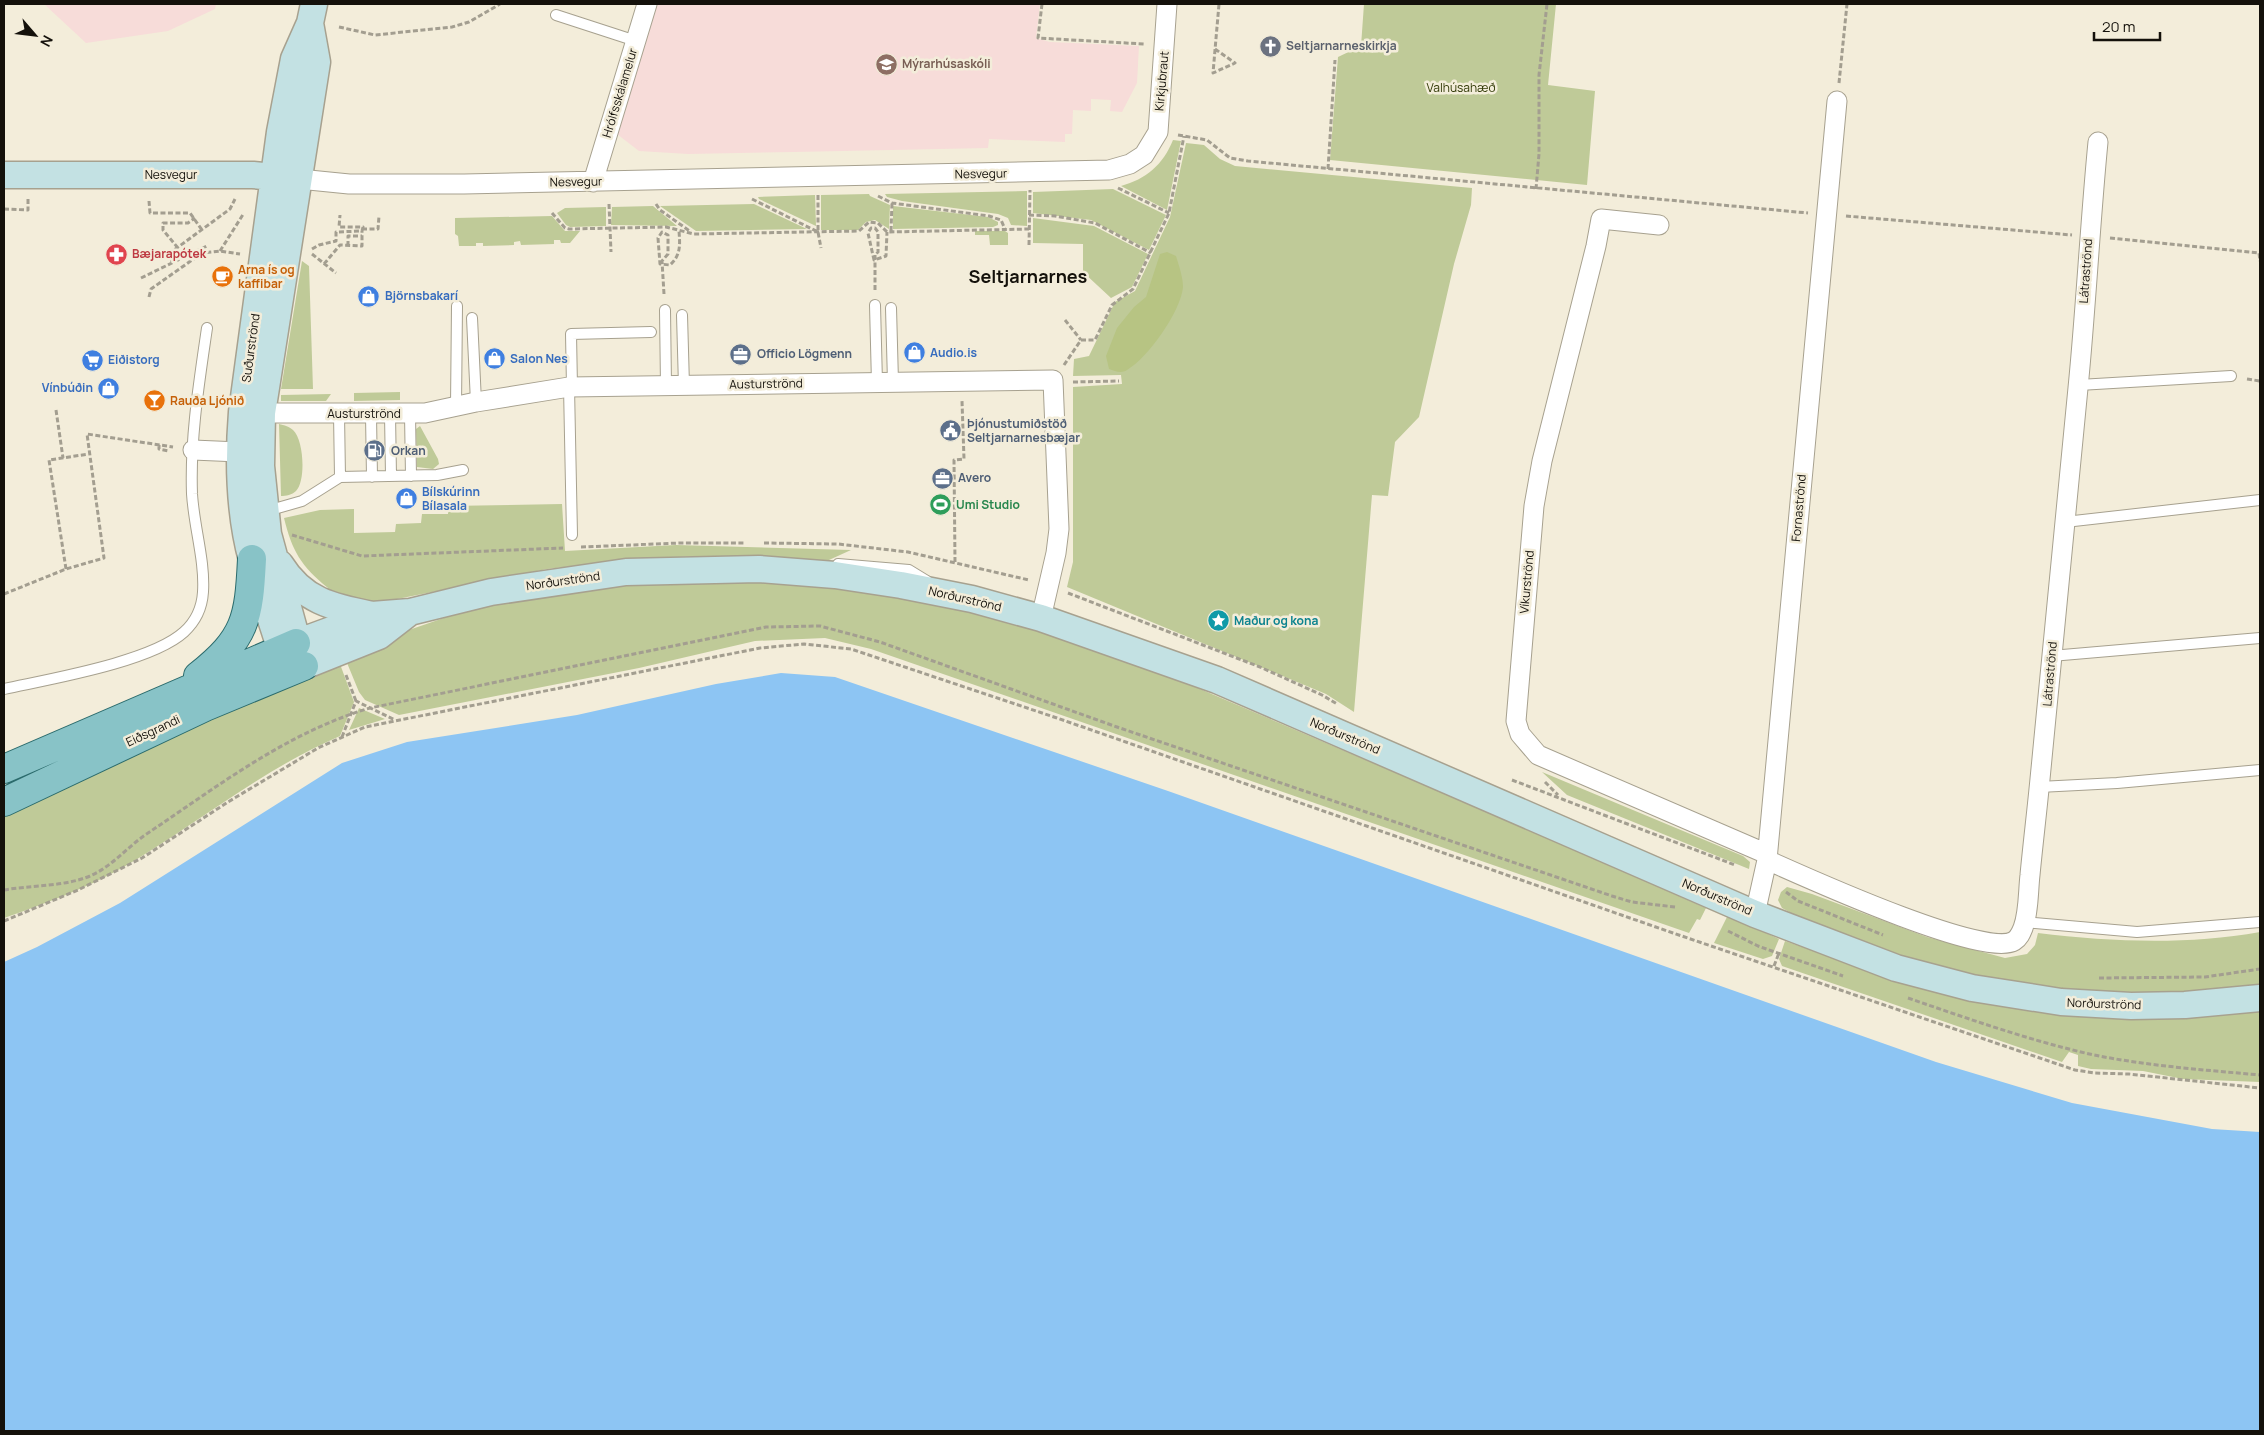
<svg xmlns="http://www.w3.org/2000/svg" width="2264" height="1435" font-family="Manrope,sans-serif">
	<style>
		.education { fill: #f7dcd9 }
		.green { fill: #bfca98 }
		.forest { fill: #b7c483 }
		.water { fill: #8dc5f3 }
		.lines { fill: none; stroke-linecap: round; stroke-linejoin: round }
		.lane-casing { stroke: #a7a18f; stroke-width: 12 }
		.street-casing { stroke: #a7a18f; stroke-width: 21 }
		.secondary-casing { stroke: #a7a18f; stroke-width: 29 }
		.primary-casing { stroke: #2b6b6c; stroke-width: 30 }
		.path { stroke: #a39e90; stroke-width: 3; stroke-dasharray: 5 2.5; stroke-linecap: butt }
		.lane { stroke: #fff; stroke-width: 10 }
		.street { stroke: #fff; stroke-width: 19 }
		.secondary { stroke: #c3e1e3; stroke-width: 26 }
		.primary { stroke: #88c3c7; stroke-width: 28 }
		.labels { text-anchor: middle; stroke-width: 5; stroke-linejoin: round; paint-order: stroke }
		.worship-label { font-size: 12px; font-weight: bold; fill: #5b616d; stroke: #f3edda; text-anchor: start }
		.education-label { font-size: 12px; font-weight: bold; fill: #785e54; stroke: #f3edda; text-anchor: start }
		.street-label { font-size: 12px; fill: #14110b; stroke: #f3edda }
		.park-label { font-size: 12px; fill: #313906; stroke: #f3edda }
		.health-label { font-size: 12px; font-weight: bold; fill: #be3a42; stroke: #f3edda; text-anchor: start }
		.food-label { font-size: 12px; font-weight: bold; fill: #c56008; stroke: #f3edda; text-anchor: start }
		.shop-label { font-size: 12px; font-weight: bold; fill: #366cbe; stroke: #f3edda; text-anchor: start }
		.service-label { font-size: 12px; font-weight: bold; fill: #4e5e75; stroke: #f3edda; text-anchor: start }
		.leisure-label { font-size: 12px; font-weight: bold; fill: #27864d; stroke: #f3edda; text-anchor: start }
		.culture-label { font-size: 12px; font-weight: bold; fill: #0d838f; stroke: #f3edda; text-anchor: start }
		.district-label { font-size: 18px; font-weight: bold; fill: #14110b; stroke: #f3edda }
	</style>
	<rect width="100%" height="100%" fill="#f3edda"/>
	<path class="education" d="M44,4H216L215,9L168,31L86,43Z
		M652,4H1040L1036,38L1050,42L1139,46L1137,83L1122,112L1110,111L1111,100L1091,99V111L1073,110L1072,134H1065V142L989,139L988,148L794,152L688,154L639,151L613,131Z"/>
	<path class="green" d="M1364,4H1556L1548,85L1595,91L1587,185L1330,160L1338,57L1361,46Z
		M1173,140L1181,141L1167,210L1121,186C1146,179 1163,165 1173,140Z
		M1186,143L1204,145L1220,159L1235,166L1472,188L1471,205L1454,264L1419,417L1395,442L1388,496L1372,495L1354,712L1326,694L1067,587L1073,562V387L1122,384L1121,375L1073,376L1074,359L1089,356L1115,302L1135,291L1170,217Z
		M1113,189L1166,215L1149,250L1091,220L1033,213V192Z
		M1027,191V226L1011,225L1008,218L998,214L902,201L887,197L885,194Z
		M869,194L870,196L890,205L889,229L875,220L866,222L858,230H821V195Z
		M815,195L816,226L759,199L758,197Z
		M754,204L807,229L696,231L660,206Z
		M653,206L677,226L611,225L612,207Z
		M893,206L988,217L998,222V225L993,227L893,229Z
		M606,207V226L570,227L566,225L557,213L565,208Z
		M552,216L565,231H580L570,243H561L560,240H554V244L521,245L520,241L514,242V245L483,246V243H476V246H459L458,236L455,234V218Z
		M1033,218L1094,226L1148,254L1132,287L1111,298L1083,272V244L1033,243Z
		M975,231H1005L1008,233V245H990L989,235H975Z
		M302,261L309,266L313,389H281Z
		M400,392V400L354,401V393Z
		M331,394L326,401H281V395Z
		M279,424C284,425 290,427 293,430C304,440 306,481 296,491C292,495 286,496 281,496Z
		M420,426L438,459L439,464L433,469L417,467L416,429Z
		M562,504L565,551L676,545L851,550L829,560H821L701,556L635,559L547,569L362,606L324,596L328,588C301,566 292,551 284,518L320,510L354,509V533L395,532L396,524L421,523L422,514H448V506Z
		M755,581C843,587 931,598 1016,622C1125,653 1229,702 1333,746C1458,799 1582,853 1706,908L1700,920L1697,919L1689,933L871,649L825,638L755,641L639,668L399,715L365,700L359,692L345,658L406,631L467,610L523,596L594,585Z
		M340,664L354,702L340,736C261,770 196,825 122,868C85,889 44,904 4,918V812L153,744Z
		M359,708L385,719L349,730Z
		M1542,772L1743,856L1750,862L1749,869L1567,795Z
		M1787,887L1812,894L1927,937L2005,958L2027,954L2035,945L2038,933C2112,942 2187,945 2260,932V986L2159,996L2032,987L1935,967L1885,951L1811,924L1782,908L1778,900L1781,892Z
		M1728,915L1779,939L1772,956L1763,959L1714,943Z
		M1785,941L1906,983L2200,1016L2260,1011V1082L2183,1079L2143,1071L2091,1069L2078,1066V1055L2069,1052L2062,1062L1782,966L1779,959Z"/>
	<path class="forest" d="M1167,252L1176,256C1179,266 1183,277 1183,287C1181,311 1148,358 1127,370C1121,374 1115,371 1109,369L1106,356L1117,328L1134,307L1146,297L1160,254Z"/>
	<path class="water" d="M781,673L835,677L1168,791L1936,1062L2072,1103L2212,1129L2260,1132V1431H4V962L37,947L120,903L342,763L407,742L577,715L716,684Z"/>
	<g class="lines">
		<defs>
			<path id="lane" d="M556,15L636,41
				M875,305L877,383
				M891,308L893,382
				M665,310L666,386
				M682,315L684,386
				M472,318L476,402
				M2079,385L2231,376
				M569,387L572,535
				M572,387L571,334L651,332
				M456,406L457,306
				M339,414L340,477
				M390,414L391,476
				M410,414L411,476
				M371,415L372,477
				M267,511L302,501L340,477L437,475L463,470
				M2065,522L2260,500
				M838,564L909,570L927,581
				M2051,656L2260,638
				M4,689C49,679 151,662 184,632C195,622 202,608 203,592C205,560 194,527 192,494C190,438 199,383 207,328
				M2039,787L2117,783L2260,770
				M2024,922L2137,932L2260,922"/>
			<path id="street" d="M299,179L349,184H464L1109,170L1130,164L1144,155L1158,132L1167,4
				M593,182L647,4
				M1659,225L1601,219L1596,246L1542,461L1534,506L1516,721L1520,734L1538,755L1767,854
				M249,413H425L476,402L569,387L1053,380L1059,529L1056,553L1041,618
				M193,450L239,452
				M1767,860C1803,876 1985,959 2014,941C2019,938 2021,933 2023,928C2029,912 2028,892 2030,875C2033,843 2037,811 2040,779C2052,649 2066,519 2078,388C2086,307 2090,224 2098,142
				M1755,914L1767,860L1837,101"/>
			<path id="secondary" d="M310,23L317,62L262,413L261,466L268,534L304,666L379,636L410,612
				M4,175H253L293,179
				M280,564C303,601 332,607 372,615
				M296,643L372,615L410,612L491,592L626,572L759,569L835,575L901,585L972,599L1041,618L1217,680L1755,914L1896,968L1972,988L2061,1002L2131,1006L2185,1005L2260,998
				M283,658C274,625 261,593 252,560C239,512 238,462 242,412L280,132L294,59L310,23L314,4"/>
			<path id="primary" d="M198,676C246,638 249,619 252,559
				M4,769L296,643
				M4,802L205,707L304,666"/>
		</defs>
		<use href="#lane" class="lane-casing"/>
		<use href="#street" class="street-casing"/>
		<use href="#secondary" class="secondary-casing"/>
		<use href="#primary" class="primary-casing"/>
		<path class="path" d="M1042,4L1038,38L1144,44
			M339,27L375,35L452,27L469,22L500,4
			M1215,49L1235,63L1213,73L1219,4
			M1839,83L1847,4
			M1178,135L1207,140L1230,158L1248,161L1808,213
			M1328,169L1335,60
			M1118,188L1169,213
			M1536,189L1539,154V75L1547,4
			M818,195V232L821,248
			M878,196L892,203L989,216L1001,220L1005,229
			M752,199L818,232
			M149,201L150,213H190L202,230
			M609,204L611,252
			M656,204L660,210L691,232
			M4,209L28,210V199
			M552,213L565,228L569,229L666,227L694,234L859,231L869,222L878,223L887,232L1029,229
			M1029,215L1055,216L1095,223L1151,253
			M1846,216L2072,235
			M362,229H378L379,216
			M891,231L892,203
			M2110,238L2259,253L2260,261
			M1029,245L1030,190
			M348,246V236H362
			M178,248L163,230V223H188L195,218
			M312,249L319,245L336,241V232L362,231L363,227H339L340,215
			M220,251L244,213
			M312,254L336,273
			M172,262L170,253L230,209L235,199
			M324,264L340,245L362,246V231
			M141,278L207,246
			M875,290V254L878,252V232L875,228H871L868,233L874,260L886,256L887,232
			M664,294L662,261L668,254V235L662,232L658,238L660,264L670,265C681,255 680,245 679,231
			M149,297L151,289L202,253L220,251L240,254
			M1065,320L1081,340
			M1081,340H1095L1112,305L1133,289L1169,213L1184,136
			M1064,365L1081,340
			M2247,379L2260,381
			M1073,382L1119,381
			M56,410L63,458
			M159,445V449L169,451
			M292,535L362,556L563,548
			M764,543L838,544L908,552L1029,580
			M581,547L680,543H745
			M955,562L954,460L964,459L962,401
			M66,569L49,460L89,454
			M1068,593L1260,667L1322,695L1337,704
			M4,594L66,569L104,558L87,434L173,447
			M346,675L356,701
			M342,737L356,701L395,720
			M1512,780L1735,865
			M1545,782L1558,795
			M4,890C32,885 63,887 90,876C113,866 128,846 148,833C218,786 288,732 370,708L766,627L820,626L880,642L1117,727L1612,896L1632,902L1675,907
			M1786,892L1798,901L1883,935
			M4,921L78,890L142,858L228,802L318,748L365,727L760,648L804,644L851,649L1057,718L1673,933L2075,1070L2095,1073L2129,1074L2260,1088
			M1728,931L1758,946L1843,976
			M1774,966L1779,953
			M2099,978L2205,977L2260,969
			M1908,998C1969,1019 2031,1041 2094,1055C2149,1066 2205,1070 2260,1075"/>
		<use href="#lane" class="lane"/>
		<use href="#street" class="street"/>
		<use href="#secondary" class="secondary"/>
		<use href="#primary" class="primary"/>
	</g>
	<defs>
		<symbol id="church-disc" viewBox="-11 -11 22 22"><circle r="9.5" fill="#6b7280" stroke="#f3edda"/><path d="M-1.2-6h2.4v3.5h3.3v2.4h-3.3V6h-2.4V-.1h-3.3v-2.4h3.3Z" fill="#fff"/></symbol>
		<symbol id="school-disc" viewBox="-11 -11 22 22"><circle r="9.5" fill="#8d6e63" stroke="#f3edda"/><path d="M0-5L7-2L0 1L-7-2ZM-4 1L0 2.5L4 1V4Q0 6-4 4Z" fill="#fff"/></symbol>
		<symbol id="pharmacy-disc" viewBox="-11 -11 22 22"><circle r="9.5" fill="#e0444e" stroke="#f3edda"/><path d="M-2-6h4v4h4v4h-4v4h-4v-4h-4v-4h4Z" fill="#fff"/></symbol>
		<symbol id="cafe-disc" viewBox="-11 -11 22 22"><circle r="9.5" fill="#e8710a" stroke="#f3edda"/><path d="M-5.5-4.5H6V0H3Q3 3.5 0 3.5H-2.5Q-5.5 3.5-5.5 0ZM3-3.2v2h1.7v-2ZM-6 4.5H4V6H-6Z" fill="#fff"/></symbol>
		<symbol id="shop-disc" viewBox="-11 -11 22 22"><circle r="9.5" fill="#3f7fe0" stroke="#f3edda"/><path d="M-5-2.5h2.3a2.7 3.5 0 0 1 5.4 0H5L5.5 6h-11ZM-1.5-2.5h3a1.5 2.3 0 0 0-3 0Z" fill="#fff"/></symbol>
		<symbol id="office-disc" viewBox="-11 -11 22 22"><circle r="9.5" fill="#5c6f8a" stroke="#f3edda"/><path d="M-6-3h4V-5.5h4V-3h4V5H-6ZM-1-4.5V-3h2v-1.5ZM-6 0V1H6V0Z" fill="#fff"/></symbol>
		<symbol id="supermarket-disc" viewBox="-11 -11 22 22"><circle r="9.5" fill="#3f7fe0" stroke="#f3edda"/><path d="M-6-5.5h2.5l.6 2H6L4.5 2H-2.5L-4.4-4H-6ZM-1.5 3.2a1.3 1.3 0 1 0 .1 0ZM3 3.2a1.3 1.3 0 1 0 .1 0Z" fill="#fff"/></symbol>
		<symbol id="bar-disc" viewBox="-11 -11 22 22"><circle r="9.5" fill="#e8710a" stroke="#f3edda"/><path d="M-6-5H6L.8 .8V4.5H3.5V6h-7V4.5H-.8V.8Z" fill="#fff"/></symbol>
		<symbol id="civic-disc" viewBox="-11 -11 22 22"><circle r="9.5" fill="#5c6f8a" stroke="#f3edda"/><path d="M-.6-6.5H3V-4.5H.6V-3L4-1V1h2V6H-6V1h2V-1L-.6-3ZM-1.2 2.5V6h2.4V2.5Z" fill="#fff"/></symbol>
		<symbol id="fuel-disc" viewBox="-11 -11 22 22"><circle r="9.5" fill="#5c6f8a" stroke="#f3edda"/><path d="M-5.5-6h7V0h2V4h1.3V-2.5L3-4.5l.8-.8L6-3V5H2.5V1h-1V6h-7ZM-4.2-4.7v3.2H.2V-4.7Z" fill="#fff"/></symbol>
		<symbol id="stadium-disc" viewBox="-11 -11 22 22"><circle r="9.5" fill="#2e9e5b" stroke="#f3edda"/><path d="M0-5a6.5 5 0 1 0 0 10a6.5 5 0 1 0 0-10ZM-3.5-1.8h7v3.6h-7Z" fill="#fff"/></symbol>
		<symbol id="sight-disc" viewBox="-11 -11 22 22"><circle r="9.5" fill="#0f9aa8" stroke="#f3edda"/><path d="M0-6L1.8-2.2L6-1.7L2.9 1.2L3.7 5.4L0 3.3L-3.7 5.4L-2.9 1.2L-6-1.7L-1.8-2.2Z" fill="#fff"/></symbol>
	</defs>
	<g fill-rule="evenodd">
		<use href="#church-disc" x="1258" y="34" width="25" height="25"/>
		<use href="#school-disc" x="874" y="52" width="25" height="25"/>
		<use href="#pharmacy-disc" x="104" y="242" width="25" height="25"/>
		<use href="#cafe-disc" x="210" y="264" width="25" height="25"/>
		<use href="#shop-disc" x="356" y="284" width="25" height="25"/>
		<use href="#shop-disc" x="902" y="340" width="25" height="25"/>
		<use href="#office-disc" x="728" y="342" width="25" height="25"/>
		<use href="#shop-disc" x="482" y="346" width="25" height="25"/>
		<use href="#supermarket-disc" x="80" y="348" width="25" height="25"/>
		<use href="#shop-disc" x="96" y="376" width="25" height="25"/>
		<use href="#bar-disc" x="142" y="388" width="25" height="25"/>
		<use href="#civic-disc" x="938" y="418" width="25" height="25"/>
		<use href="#fuel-disc" x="362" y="438" width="25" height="25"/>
		<use href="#office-disc" x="930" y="466" width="25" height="25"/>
		<use href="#shop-disc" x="394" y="486" width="25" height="25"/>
		<use href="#stadium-disc" x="928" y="492" width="25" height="25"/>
		<use href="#sight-disc" x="1206" y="608" width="25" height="25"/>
	</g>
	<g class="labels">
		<g class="worship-label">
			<text x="1286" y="50">Seltjarnarneskirkja</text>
		</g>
		<g class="education-label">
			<text x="902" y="68">Mýrarhúsaskóli</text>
		</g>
		<g class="street-label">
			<text transform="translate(1162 81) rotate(-85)" y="4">Kirkjubraut</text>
			<text transform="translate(620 93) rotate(-73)" y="4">Hrólfsskálamelur</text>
			<text transform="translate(981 174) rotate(-1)" y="4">Nesvegur</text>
			<text x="171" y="179">Nesvegur</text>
			<text transform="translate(576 182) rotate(-1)" y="4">Nesvegur</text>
			<text transform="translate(2086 271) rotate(-86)" y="4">Látraströnd</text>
			<text transform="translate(251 348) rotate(-82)" y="4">Suðurströnd</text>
			<text transform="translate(766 384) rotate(-1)" y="4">Austurströnd</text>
			<text x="364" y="418">Austurströnd</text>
			<text transform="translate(1799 508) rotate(-85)" y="4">Fornaströnd</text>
			<text transform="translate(563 581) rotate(-8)" y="4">Norðurströnd</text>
			<text transform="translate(1527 582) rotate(-85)" y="4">Víkurströnd</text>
			<text transform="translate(965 599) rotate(13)" y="4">Norðurströnd</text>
			<text transform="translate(2050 674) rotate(-85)" y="4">Látraströnd</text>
			<text transform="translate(153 731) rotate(-25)" y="4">Eiðsgrandi</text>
			<text transform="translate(1345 736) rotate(23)" y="4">Norðurströnd</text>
			<text transform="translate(1717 897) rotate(23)" y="4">Norðurströnd</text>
			<text transform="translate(2104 1004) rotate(2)" y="4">Norðurströnd</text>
		</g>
		<g class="park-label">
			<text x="1461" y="92">Valhúsahæð</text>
		</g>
		<g class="health-label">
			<text x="132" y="258">Bæjarapótek</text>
		</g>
		<g class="food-label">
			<text x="238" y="274">Arna ís og<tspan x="238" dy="14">kaffibar</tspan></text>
			<text x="170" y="405">Rauða Ljónið</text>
		</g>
		<g class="shop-label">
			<text x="385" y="300">Björnsbakarí</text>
			<text x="930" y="357">Audio.is</text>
			<text x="510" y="363">Salon Nes</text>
			<text x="108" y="364">Eiðistorg</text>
			<text x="93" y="392" text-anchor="end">Vínbúðin</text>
			<text x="422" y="496">Bílskúrinn<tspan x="422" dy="14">Bílasala</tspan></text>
		</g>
		<g class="service-label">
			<text x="757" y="358">Officio Lögmenn</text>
			<text x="967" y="428">Þjónustumiðstöð<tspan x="967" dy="14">Seltjarnarnesbæjar</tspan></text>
			<text x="391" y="455">Orkan</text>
			<text x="958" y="482">Avero</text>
		</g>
		<g class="leisure-label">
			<text x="956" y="509">Umi Studio</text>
		</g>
		<g class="culture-label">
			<text x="1234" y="625">Maður og kona</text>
		</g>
		<g class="district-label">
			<text x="1028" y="283">Seltjarnarnes</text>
		</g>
	</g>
	<rect width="2264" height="1435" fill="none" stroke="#14110b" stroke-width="10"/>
	<g transform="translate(35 35) rotate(118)" stroke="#f3edda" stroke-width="4" paint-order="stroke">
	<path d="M0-4L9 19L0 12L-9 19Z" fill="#14110b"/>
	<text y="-8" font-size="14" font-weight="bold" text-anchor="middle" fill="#14110b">N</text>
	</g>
	<path d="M2094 32v8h66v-8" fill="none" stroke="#14110b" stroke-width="2.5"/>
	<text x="2102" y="32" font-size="15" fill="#14110b" stroke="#f3edda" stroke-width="4" paint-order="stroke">20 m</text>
</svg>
